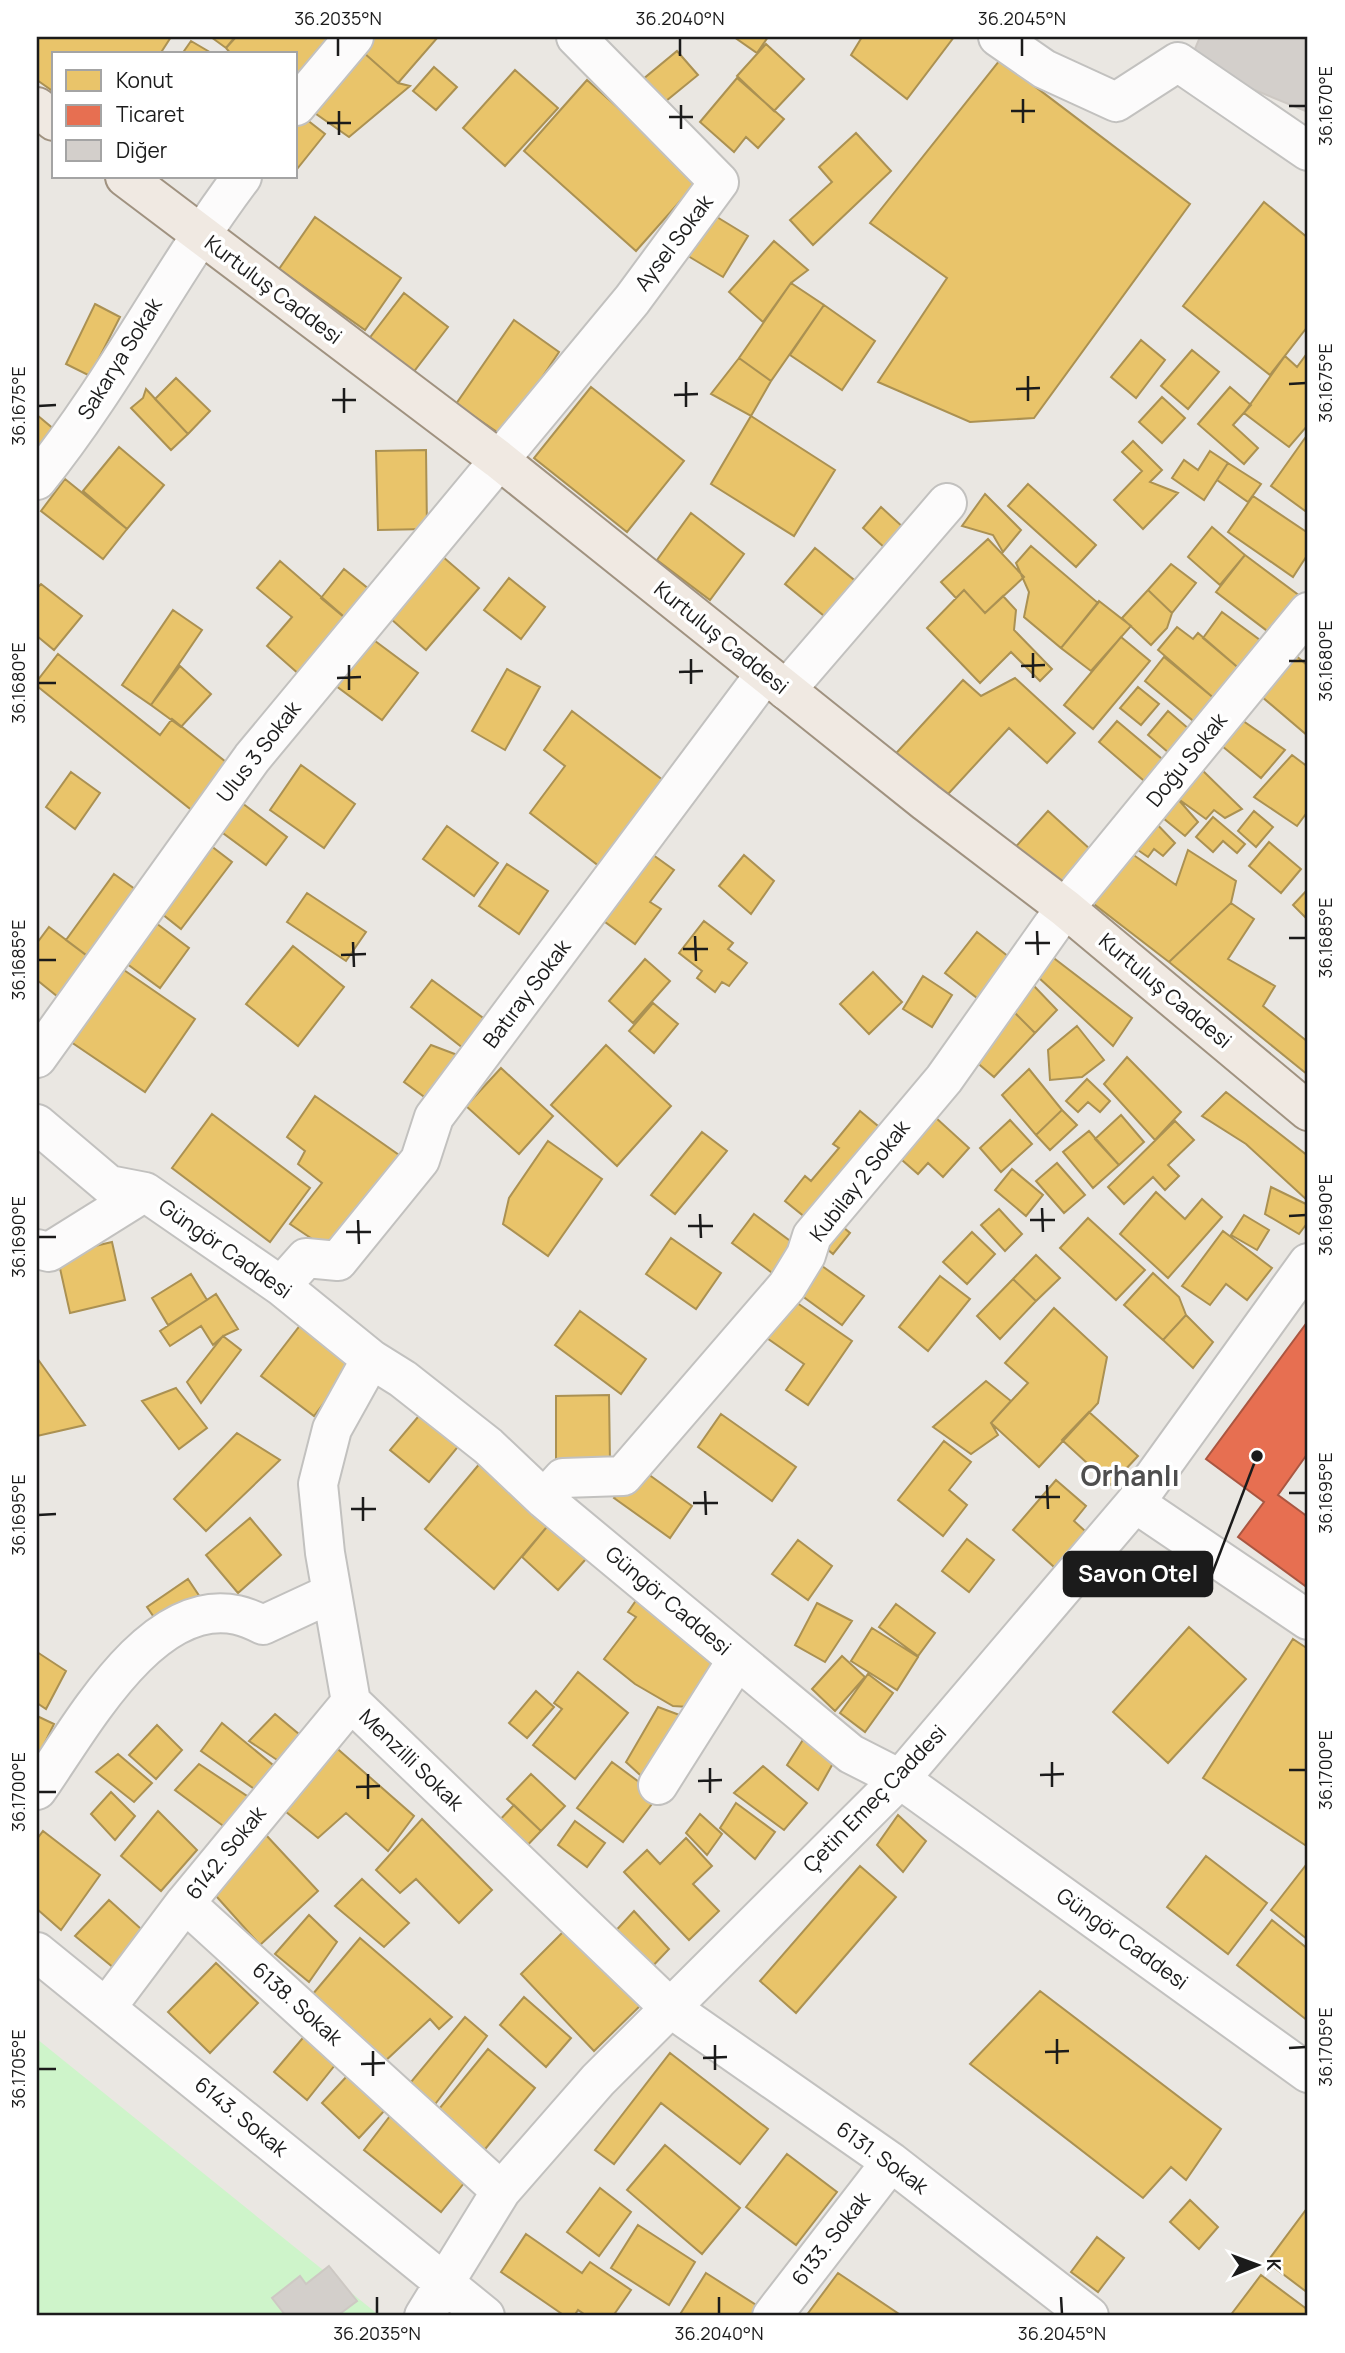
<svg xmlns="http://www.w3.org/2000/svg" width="1345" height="2353" font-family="Manrope,sans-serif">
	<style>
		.park { fill: #cef4ca }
		.homes { fill: #e9c46a; stroke: #ab9152; stroke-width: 2 }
		.shops { fill: #e76f51; stroke: #aa5641; stroke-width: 2 }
		.building { fill: #d3cfcb; stroke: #cdc8c3; stroke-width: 2 }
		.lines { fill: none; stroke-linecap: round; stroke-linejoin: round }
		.minor-casing { stroke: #c2c1bf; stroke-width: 42 }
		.major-casing { stroke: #a09280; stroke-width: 42 }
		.minor { stroke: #fcfbfb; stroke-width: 38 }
		.major { stroke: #f0e9e2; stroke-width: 38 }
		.ticks { fill: none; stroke: #1b1b1b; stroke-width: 2.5 }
		.labels { text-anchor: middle; stroke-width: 7; stroke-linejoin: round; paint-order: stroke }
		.street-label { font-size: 21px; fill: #1b1b1b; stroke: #fff }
		.district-label { font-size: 28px; font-weight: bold; fill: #4e4e4e; stroke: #fff }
		.leader { fill: none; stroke: #1b1b1b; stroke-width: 2.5 }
		.callout-dot { fill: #1b1b1b; stroke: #fff; stroke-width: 2.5 }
		.callout { fill: #1b1b1b; stroke: #1b1b1b; stroke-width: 2.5 }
		.callout-label { font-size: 23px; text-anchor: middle; font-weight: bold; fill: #fff }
		.neatline { fill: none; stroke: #1b1b1b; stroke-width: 2.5 }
		.ticks-label { font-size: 18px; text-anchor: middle; fill: #1b1b1b }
	</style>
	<rect width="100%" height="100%" fill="#eae7e2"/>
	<path class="park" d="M37,2039L380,2316H37Z"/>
	<path class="homes" d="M37,37H171L160,54H54V92L37,80Z
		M211,37H235L226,48Z
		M236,37H349L296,106V54H231L226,48Z
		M362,37H438L398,83L355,45Z
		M734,37H768L757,53Z
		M862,37H954L907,99L851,55Z
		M191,41L213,54H182Z
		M766,44L804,79L774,111L737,76Z
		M355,45L398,83L410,86L349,137L309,109Z
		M677,51L698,75L650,114L630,90Z
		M1000,60L1190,204L1034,418L970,422L878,382L947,278L870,223Z
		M434,67L457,87L436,110L413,91Z
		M515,70L558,108L505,166L463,128Z
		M737,78L784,119L758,148L746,137L734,152L700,122Z
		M587,80L699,180L636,251L524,151Z
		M297,112L325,134L297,169L296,168Z
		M856,133L891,171L813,245L790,220L832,182L819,167Z
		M1264,202L1308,238V326L1270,375L1183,306Z
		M712,214L748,236L723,277L688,256Z
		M315,217L401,278L365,330L279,269Z
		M774,241L808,270L791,283L763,322L729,292Z
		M791,283L824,305L771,381L739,358Z
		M404,293L448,327L412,374L368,340Z
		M95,304L120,317L90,376L66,364Z
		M824,305L875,341L842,390L790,355Z
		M514,320L559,352L503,436L456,404Z
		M1141,340L1165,360L1136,398L1111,377Z
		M1192,350L1219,372L1188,409L1161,386Z
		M1308,352V425L1289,447L1244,413L1285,356L1297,367Z
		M739,358L771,381L751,416L711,394Z
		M176,378L210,411L188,434L155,399Z
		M591,387L684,461L627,532L534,458Z
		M1230,387L1251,405L1233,425L1258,448L1244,464L1198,424Z
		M146,389L188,434L171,450L131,408L143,398Z
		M1162,397L1185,418L1162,443L1139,422Z
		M37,415L68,441L37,480Z
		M751,416L835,470L794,536L711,484Z
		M1305,438L1308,440V513L1271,486Z
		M1133,441L1162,470L1150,482L1178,493L1143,529L1114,500L1142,471L1122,452Z
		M119,447L164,485L127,529L83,491Z
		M426,450L427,529L378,530L376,451Z
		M1210,451L1228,463L1204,500L1172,478L1184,460L1198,470Z
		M1228,463L1261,484L1248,502L1217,480Z
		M65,479L127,529L103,559L41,511Z
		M1028,484L1096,545L1076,567L1008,506Z
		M985,494L1021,530L1003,552L993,535L962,526Z
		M1253,496L1308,533V554L1293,577L1228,532Z
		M881,507L905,529L886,549L863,528Z
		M691,513L744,554L710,600L657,560Z
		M1212,527L1245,555L1220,585L1188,557Z
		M988,539L1024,577L985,613L964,590L956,598L941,582Z
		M1031,546L1098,603L1061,648L1024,617L1029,592L1016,563Z
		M815,548L864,588L834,624L785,584Z
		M435,550L479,588L426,650L382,611Z
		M1245,555L1308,602L1283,643L1216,592Z
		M280,561L356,627L309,683L267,646L292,617L257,588Z
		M1171,564L1196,583L1172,613L1148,590Z
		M344,569L380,598L356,627L321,598Z
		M509,578L545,607L521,639L484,610Z
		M41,584L82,616L54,650L37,636V588Z
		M964,590L985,613L1003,596L1016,610L1014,630L1052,669L1040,681L1011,652L980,683L927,628Z
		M1148,590L1172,613L1167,628L1151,645L1122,618Z
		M1099,601L1131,626L1091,671L1061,648Z
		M173,610L202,630L151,705L122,685Z
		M1222,612L1264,643L1241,670L1203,638Z
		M1177,627L1193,639L1198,633L1241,670L1216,700L1158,650Z
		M363,632L418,673L382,720L328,680Z
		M1121,637L1150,661L1093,729L1064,705Z
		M58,654L160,735L172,719L231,766L194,812L37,686V681Z
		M1294,654L1308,666V736L1261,696Z
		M1164,657L1216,700L1197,724L1145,681Z
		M180,666L211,694L181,727L151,705Z
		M507,669L540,687L505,750L472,731Z
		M1015,678L1075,733L1047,763L1009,728L937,806L889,761L963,680L981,696Z
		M1138,687L1159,704L1141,725L1120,708Z
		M572,711L672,787L608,873L530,813L565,766L544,750Z
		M1168,711L1189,729L1169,753L1148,735Z
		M1236,716L1285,750L1261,778L1222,746Z
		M1117,721L1168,764L1150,786L1099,742Z
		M1292,755L1308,767V811L1297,826L1254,797Z
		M301,765L355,804L324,848L270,810Z
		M1199,767L1242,809L1225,818L1214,810L1206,819L1177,798Z
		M71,772L100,793L75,829L46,807Z
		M234,797L287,837L266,865L212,825Z
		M1177,798L1198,822L1185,836L1163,818Z
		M1048,811L1101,859L1064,900L1011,852Z
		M1254,811L1273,827L1256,847L1238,831Z
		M1213,817L1245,844L1237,853L1223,841L1213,852L1196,837Z
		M1152,819L1175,843L1163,856L1154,849L1148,857L1135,848Z
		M447,826L498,863L474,896L423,859Z
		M202,839L232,862L181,929L152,906Z
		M1269,842L1301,869L1281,893L1249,866Z
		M1188,850L1236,881L1231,903L1169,962L1090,901L1128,851L1176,885Z
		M649,852L674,870L650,902L661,909L635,944L601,919Z
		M744,855L774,881L751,914L719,886Z
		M507,864L548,891L519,934L479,906Z
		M114,874L146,897L98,964L66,940Z
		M1308,889V920L1293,905Z
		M307,893L366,932L346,961L287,922Z
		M1231,903L1254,919L1228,959L1275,986L1263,1006L1308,1042V1075L1169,962Z
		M148,917L189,948L160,988L119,958Z
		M704,921L733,943L728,949L747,963L729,986L722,982L715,992L697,978L702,971L679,953Z
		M49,927L98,964L68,1005L37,980V943Z
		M977,932L1018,964L986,1005L945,973Z
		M293,946L344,987L298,1046L246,1004Z
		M1038,946L1132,1018L1113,1046L1025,965Z
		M645,959L670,981L633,1023L609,1001Z
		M121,968L195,1019L145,1092L71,1042Z
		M873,972L902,1002L869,1034L840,1004Z
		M923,976L952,995L932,1027L903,1009Z
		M432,980L490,1023L468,1052L411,1007Z
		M1034,986L1057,1010L1035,1033L1011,1009Z
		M653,1003L678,1024L654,1053L629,1031Z
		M1011,1009L1035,1033L994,1077L968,1055Z
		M1077,1026L1104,1060L1082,1077L1050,1080L1048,1050Z
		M431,1045L468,1059L434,1104L404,1082Z
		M606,1045L671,1106L617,1166L551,1105Z
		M1127,1057L1181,1112L1155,1140L1104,1084Z
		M501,1068L553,1116L519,1154L466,1106Z
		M1029,1069L1062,1110L1036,1135L1002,1095Z
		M1087,1079L1110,1101L1100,1112L1088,1102L1078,1112L1066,1101Z
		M1226,1092L1308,1156V1201L1246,1144L1202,1116Z
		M315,1096L409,1162L336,1255L290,1224L322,1183L298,1164L305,1151L287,1137Z
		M924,1107L969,1148L943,1177L928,1163L918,1174L887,1147Z
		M1062,1110L1077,1125L1050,1150L1036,1135Z
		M860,1111L890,1136L816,1226L785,1201L805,1176L811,1181L839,1148L833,1144Z
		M212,1114L310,1188L270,1242L172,1168Z
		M1121,1115L1144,1142L1119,1165L1095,1139Z
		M1010,1120L1032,1144L1001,1172L980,1148Z
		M1175,1121L1194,1140L1168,1165L1179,1176L1165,1190L1153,1177L1124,1204L1108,1187Z
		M1089,1131L1119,1165L1093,1188L1063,1152Z
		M702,1132L727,1151L675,1214L651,1195Z
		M548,1141L602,1179L548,1256L503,1224L509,1198Z
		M1057,1163L1085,1195L1064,1213L1036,1181Z
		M1012,1169L1043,1195L1026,1216L995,1190Z
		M1271,1187L1308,1205V1222L1299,1234L1265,1214Z
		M1156,1192L1185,1219L1202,1199L1222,1217L1168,1278L1120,1234Z
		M999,1209L1022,1234L1005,1251L981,1225Z
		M754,1214L801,1249L779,1278L732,1243Z
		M1244,1215L1269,1230L1257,1250L1231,1235Z
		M831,1217L850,1233L833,1254L814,1238Z
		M1088,1218L1145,1270L1116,1300L1060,1248Z
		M1223,1231L1272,1268L1247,1300L1226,1284L1210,1305L1182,1286Z
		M972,1232L995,1254L967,1284L943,1262Z
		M671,1238L721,1273L696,1309L646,1274Z
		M112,1242L125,1300L70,1313L57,1255Z
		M1036,1255L1060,1278L1036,1301L1013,1279Z
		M815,1261L864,1296L842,1325L794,1290Z
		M1153,1273L1179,1297L1186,1315L1163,1340L1124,1305Z
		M191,1274L207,1300L168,1325L152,1298Z
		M940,1276L970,1299L928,1351L899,1327Z
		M1013,1279L1036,1301L1000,1339L977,1316Z
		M216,1294L238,1329L223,1336L213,1345L201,1326L170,1346L160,1331Z
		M790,1298L852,1341L808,1405L786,1390L804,1364L764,1336Z
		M1054,1308L1107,1357L1098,1403L1039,1467L991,1423L1028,1383L1005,1363Z
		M580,1311L646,1359L621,1394L555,1345Z
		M1186,1315L1213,1342L1193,1368L1163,1340Z
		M305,1319L357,1359L314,1416L261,1376Z
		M223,1336L241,1350L201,1403L187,1382Z
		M37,1358L85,1425L37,1436Z
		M986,1381L1011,1401L991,1423L998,1435L971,1454L933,1427Z
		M176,1388L207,1428L179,1449L142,1401Z
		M609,1395L610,1463L556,1466V1396Z
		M423,1411L461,1443L429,1482L390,1450Z
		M1089,1412L1138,1456L1111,1485L1062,1440Z
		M721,1414L796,1467L772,1501L698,1447Z
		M237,1433L280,1460L206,1531L174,1499Z
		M944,1441L971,1462L949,1490L967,1505L943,1536L898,1500Z
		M486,1456L556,1516L494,1589L425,1529Z
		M637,1466L692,1506L670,1538L614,1498Z
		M1056,1480L1086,1506L1074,1521L1095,1540L1064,1576L1013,1530Z
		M556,1516L595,1549L558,1590L522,1557Z
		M250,1518L281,1555L238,1593L206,1555Z
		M967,1539L994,1560L969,1592L942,1571Z
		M798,1540L832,1566L808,1600L772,1574Z
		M188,1579L216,1621L175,1648L147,1607Z
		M644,1589L726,1653L689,1707L673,1706L635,1684L604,1659L636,1617L628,1612Z
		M817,1603L852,1621L825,1662L795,1645Z
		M896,1604L935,1633L918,1656L879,1627Z
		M1189,1627L1246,1679L1168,1763L1113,1712Z
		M872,1628L918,1657L897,1690L851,1661Z
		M1293,1639L1308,1649V1847L1203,1778Z
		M37,1652L66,1671L46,1709L37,1703Z
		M842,1656L865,1677L835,1711L812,1689Z
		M578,1672L628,1713L575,1779L533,1745L562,1709L554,1703Z
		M868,1674L893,1693L865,1732L840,1713Z
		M536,1691L554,1707L527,1738L509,1723Z
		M658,1707L693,1720L651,1785L626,1762Z
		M275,1714L306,1740L286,1766L249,1741Z
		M37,1716L54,1724L37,1759Z
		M222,1723L279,1770L260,1793L201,1751Z
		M157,1725L182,1750L156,1779L129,1755Z
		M806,1735L836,1758L818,1790L787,1765Z
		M332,1744L414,1816L388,1851L346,1813L318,1838L285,1811Z
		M118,1754L152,1783L134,1802L96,1772Z
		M612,1762L658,1796L623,1842L577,1808Z
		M199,1764L253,1800L226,1828L175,1790Z
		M763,1766L807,1803L784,1830L734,1793Z
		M531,1774L565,1806L541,1831L507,1799Z
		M111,1792L135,1816L115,1840L91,1814Z
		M736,1803L775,1832L755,1859L720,1828Z
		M514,1805L541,1831L520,1853L493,1827Z
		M158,1811L197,1850L161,1891L121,1856Z
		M700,1814L722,1834L707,1855L686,1833Z
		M898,1815L926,1841L903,1872L877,1845Z
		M422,1819L492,1890L459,1923L416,1879L400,1893L376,1870Z
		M575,1821L605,1843L587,1867L558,1845Z
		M43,1831L100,1875L61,1930L37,1909V1839Z
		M266,1835L318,1891L260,1945L208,1887Z
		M686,1838L712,1866L693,1884L719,1911L689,1940L624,1872L647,1850L660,1864Z
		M1206,1856L1267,1903L1228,1954L1167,1907Z
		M1306,1865L1308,1866V1940L1271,1910Z
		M860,1866L896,1897L796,2013L760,1981Z
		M362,1879L409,1923L384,1947L335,1906Z
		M109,1900L150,1937L120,1973L75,1936Z
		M634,1911L669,1949L647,1972L610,1937Z
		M309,1915L337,1942L309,1982L275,1954Z
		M1272,1920L1308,1949V2021L1237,1965Z
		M570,1925L644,2002L594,2051L521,1974Z
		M360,1938L452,2017L439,2029L430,2019L382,2064L312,1995Z
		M216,1963L258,2003L210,2053L168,2012Z
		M1040,1991L1221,2129L1186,2180L1171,2167L1143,2198L970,2064Z
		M524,1997L571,2038L546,2067L500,2025Z
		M465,2017L487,2036L433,2107L406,2088Z
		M307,2033L339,2060L307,2100L274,2072Z
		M488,2049L535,2088L477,2159L430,2120Z
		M670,2053L768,2129L740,2164L661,2103L614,2164L595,2150Z
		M348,2075L385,2110L359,2138L322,2103Z
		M390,2116L468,2178L441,2212L364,2150Z
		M665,2145L740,2208L702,2254L627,2190Z
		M787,2154L837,2192L796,2245L746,2207Z
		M600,2188L631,2212L599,2256L567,2232Z
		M1190,2200L1218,2227L1199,2249L1170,2222Z
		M1308,2207V2293L1267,2262Z
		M638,2225L695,2262L669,2305L611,2268Z
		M526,2234L582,2273L590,2262L631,2290L613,2316H587L578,2310L574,2316H565L501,2272Z
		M1097,2237L1124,2258L1098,2292L1071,2272Z
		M706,2273L764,2310L760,2316H679Z
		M838,2273L902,2316H806Z
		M1261,2275L1308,2310V2316H1230Z"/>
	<path class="shops" d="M1308,1321V1453L1278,1495L1308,1517V1588L1238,1537L1264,1502L1206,1459Z"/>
	<path class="building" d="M1200,37H1308V112L1189,63Z
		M329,2266L357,2301L337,2316H286L272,2298L300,2276L306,2284Z"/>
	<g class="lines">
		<defs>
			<path id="minor" d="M998,37L1044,69L1116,102L1178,62
				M1178,62L1308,151
				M296,106L354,37
				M37,480C114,385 169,274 242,177
				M786,690L947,503
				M37,1058L252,758L632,300L719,182L576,37
				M37,1124L109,1185L145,1192L281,1286L371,1359L403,1379L488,1446L544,1499L851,1754L900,1779L1308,2073
				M37,1249L49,1252L145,1192
				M281,1286L306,1258L338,1261L420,1160L434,1117L765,674
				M371,1359L332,1429L318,1484L325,1553L351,1702L669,2007L891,2162L1089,2316
				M544,1499L563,1478L623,1476L787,1286L806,1255L812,1236L944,1079L1065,908L1308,612
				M1135,1503L1308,1620
				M658,1785L737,1660
				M37,1790C79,1731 150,1596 237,1615C246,1617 255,1621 263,1625L332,1593
				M185,1903L501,2191
				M37,1952L485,2316
				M106,2008L185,1903L351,1702
				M424,2316L501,2191L598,2080L900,1779L1135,1503L1308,1263
				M772,2316L891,2162"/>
			<path id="major" d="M37,107L54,121
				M125,177L498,459L926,802L1065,908L1308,1111"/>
		</defs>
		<use href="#minor" class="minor-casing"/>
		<use href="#major" class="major-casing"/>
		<use href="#minor" class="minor"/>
		<use href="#major" class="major"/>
	</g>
	<path class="ticks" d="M338,38V56M680,38V56M1022,38V56M1023,99V123M681,105V129M1289,106H1306M339,111V135M1011,111H1035M669,117H693M327,123H351M1028,376V401M686,382V407M1289,384L1306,383M344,388V413M1016,389L1040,388M674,395L698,394M332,400H356M38,406L56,405M1033,653V678M691,659V684M1289,661H1306M349,665V690M1021,666L1045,665M679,672L703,671M337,678L361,677M38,683H56M1037,931L1038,955M695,936L696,961M1289,938H1306M353,942L354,967M1025,943H1050M683,949H708M341,955L366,954M38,960H56M1042,1208L1043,1232M700,1214L701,1238M1289,1216L1306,1215M358,1220L359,1244M1030,1220H1055M688,1226H713M346,1232H371M38,1237H56M1047,1485L1048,1509M705,1491L706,1515M1289,1493H1306M363,1497V1521M1035,1497H1060M693,1503H718M351,1509H376M38,1515L56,1514M1052,1762V1787M710,1768V1793M1289,1770H1306M368,1774V1799M1040,1775L1064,1774M698,1781L722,1780M356,1787L380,1786M38,1792H56M1057,2039V2064M715,2045V2070M1289,2048L1306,2047M373,2051V2076M1045,2052L1069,2051M703,2058L727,2057M361,2064L385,2063M38,2069H56M377,2297V2314M719,2297V2314M1061,2297L1062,2314"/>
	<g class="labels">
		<g class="street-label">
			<text transform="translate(674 243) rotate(-53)" y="7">Aysel Sokak</text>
			<text transform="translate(273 290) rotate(37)" y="7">Kurtuluş Caddesi</text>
			<text transform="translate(120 359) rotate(-58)" y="7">Sakarya Sokak</text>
			<text transform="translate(721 638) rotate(39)" y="7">Kurtuluş Caddesi</text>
			<text transform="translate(259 752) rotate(-52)" y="7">Ulus 3 Sokak</text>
			<text transform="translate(1187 760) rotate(-51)" y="7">Doğu Sokak</text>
			<text transform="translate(1165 991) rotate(40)" y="7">Kurtuluş Caddesi</text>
			<text transform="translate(527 994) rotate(-53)" y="7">Batıray Sokak</text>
			<text transform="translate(860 1181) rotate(-52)" y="7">Kubilay 2 Sokak</text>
			<text transform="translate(225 1249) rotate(35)" y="7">Güngör Caddesi</text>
			<text transform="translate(668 1601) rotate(40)" y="7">Güngör Caddesi</text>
			<text transform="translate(411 1760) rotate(44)" y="7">Menzilli Sokak</text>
			<text transform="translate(875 1799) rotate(-46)" y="7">Çetin Emeç Caddesi</text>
			<text transform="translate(226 1853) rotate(-51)" y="7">6142. Sokak</text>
			<text transform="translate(1122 1939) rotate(36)" y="7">Güngör Caddesi</text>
			<text transform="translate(297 2004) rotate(42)" y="7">6138. Sokak</text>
			<text transform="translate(241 2117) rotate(39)" y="7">6143. Sokak</text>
			<text transform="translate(882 2158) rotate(36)" y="7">6131. Sokak</text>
			<text transform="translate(831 2239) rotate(-52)" y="7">6133. Sokak</text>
		</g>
		<g class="district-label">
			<text x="1130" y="1486">Orhanlı</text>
		</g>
	</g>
	<path class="leader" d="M1257 1456L1212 1574"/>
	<circle class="callout-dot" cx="1257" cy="1456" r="7"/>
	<rect class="callout" x="1064" y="1552" width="148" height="44" rx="7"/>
	<g class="callout-label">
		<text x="1138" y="1582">Savon Otel</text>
	</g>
	<rect width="1345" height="2353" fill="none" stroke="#ffffff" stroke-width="77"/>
	<rect x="52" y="52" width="245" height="126" fill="#ffffff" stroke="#a4a4a4" stroke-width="2"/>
	<rect x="66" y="70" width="35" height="21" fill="#e9c46a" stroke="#a4a4a4" stroke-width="2"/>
	<text x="116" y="88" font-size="21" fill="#1b1b1b">Konut</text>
	<rect x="66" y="105" width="35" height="21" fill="#e76f51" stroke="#a4a4a4" stroke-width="2"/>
	<text x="116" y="122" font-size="21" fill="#1b1b1b">Ticaret</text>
	<rect x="66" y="140" width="35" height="21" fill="#d3cfcb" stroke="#a4a4a4" stroke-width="2"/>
	<text x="116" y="158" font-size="21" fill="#1b1b1b">Diğer</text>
	<g transform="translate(1257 2265) rotate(89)" stroke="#ffffff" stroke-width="5" paint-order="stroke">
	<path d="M0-5L12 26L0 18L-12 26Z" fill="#1b1b1b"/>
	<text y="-10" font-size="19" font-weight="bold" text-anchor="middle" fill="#1b1b1b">K</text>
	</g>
	<rect x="38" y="38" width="1268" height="2276" class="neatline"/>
	<g class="ticks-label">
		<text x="338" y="25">36.2035°N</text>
		<text x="680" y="25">36.2040°N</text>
		<text x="1022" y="25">36.2045°N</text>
		<text transform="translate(1326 106) rotate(-90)" y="6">36.1670°E</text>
		<text transform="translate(1326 383) rotate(-90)" y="6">36.1675°E</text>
		<text transform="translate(19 406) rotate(-90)" y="6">36.1675°E</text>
		<text transform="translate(1326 661) rotate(-90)" y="6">36.1680°E</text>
		<text transform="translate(19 683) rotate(-90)" y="6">36.1680°E</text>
		<text transform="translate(1326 938) rotate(-90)" y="6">36.1685°E</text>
		<text transform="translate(19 960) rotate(-90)" y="6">36.1685°E</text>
		<text transform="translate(1326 1215) rotate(-90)" y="6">36.1690°E</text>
		<text transform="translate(19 1237) rotate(-90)" y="6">36.1690°E</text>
		<text transform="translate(1326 1493) rotate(-90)" y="6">36.1695°E</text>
		<text transform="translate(19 1515) rotate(-90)" y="6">36.1695°E</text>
		<text transform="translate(1326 1770) rotate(-90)" y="6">36.1700°E</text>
		<text transform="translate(19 1792) rotate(-90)" y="6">36.1700°E</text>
		<text transform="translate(1326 2047) rotate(-90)" y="6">36.1705°E</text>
		<text transform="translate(19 2069) rotate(-90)" y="6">36.1705°E</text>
		<text x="377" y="2340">36.2035°N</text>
		<text x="719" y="2340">36.2040°N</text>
		<text x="1062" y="2340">36.2045°N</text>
	</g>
</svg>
